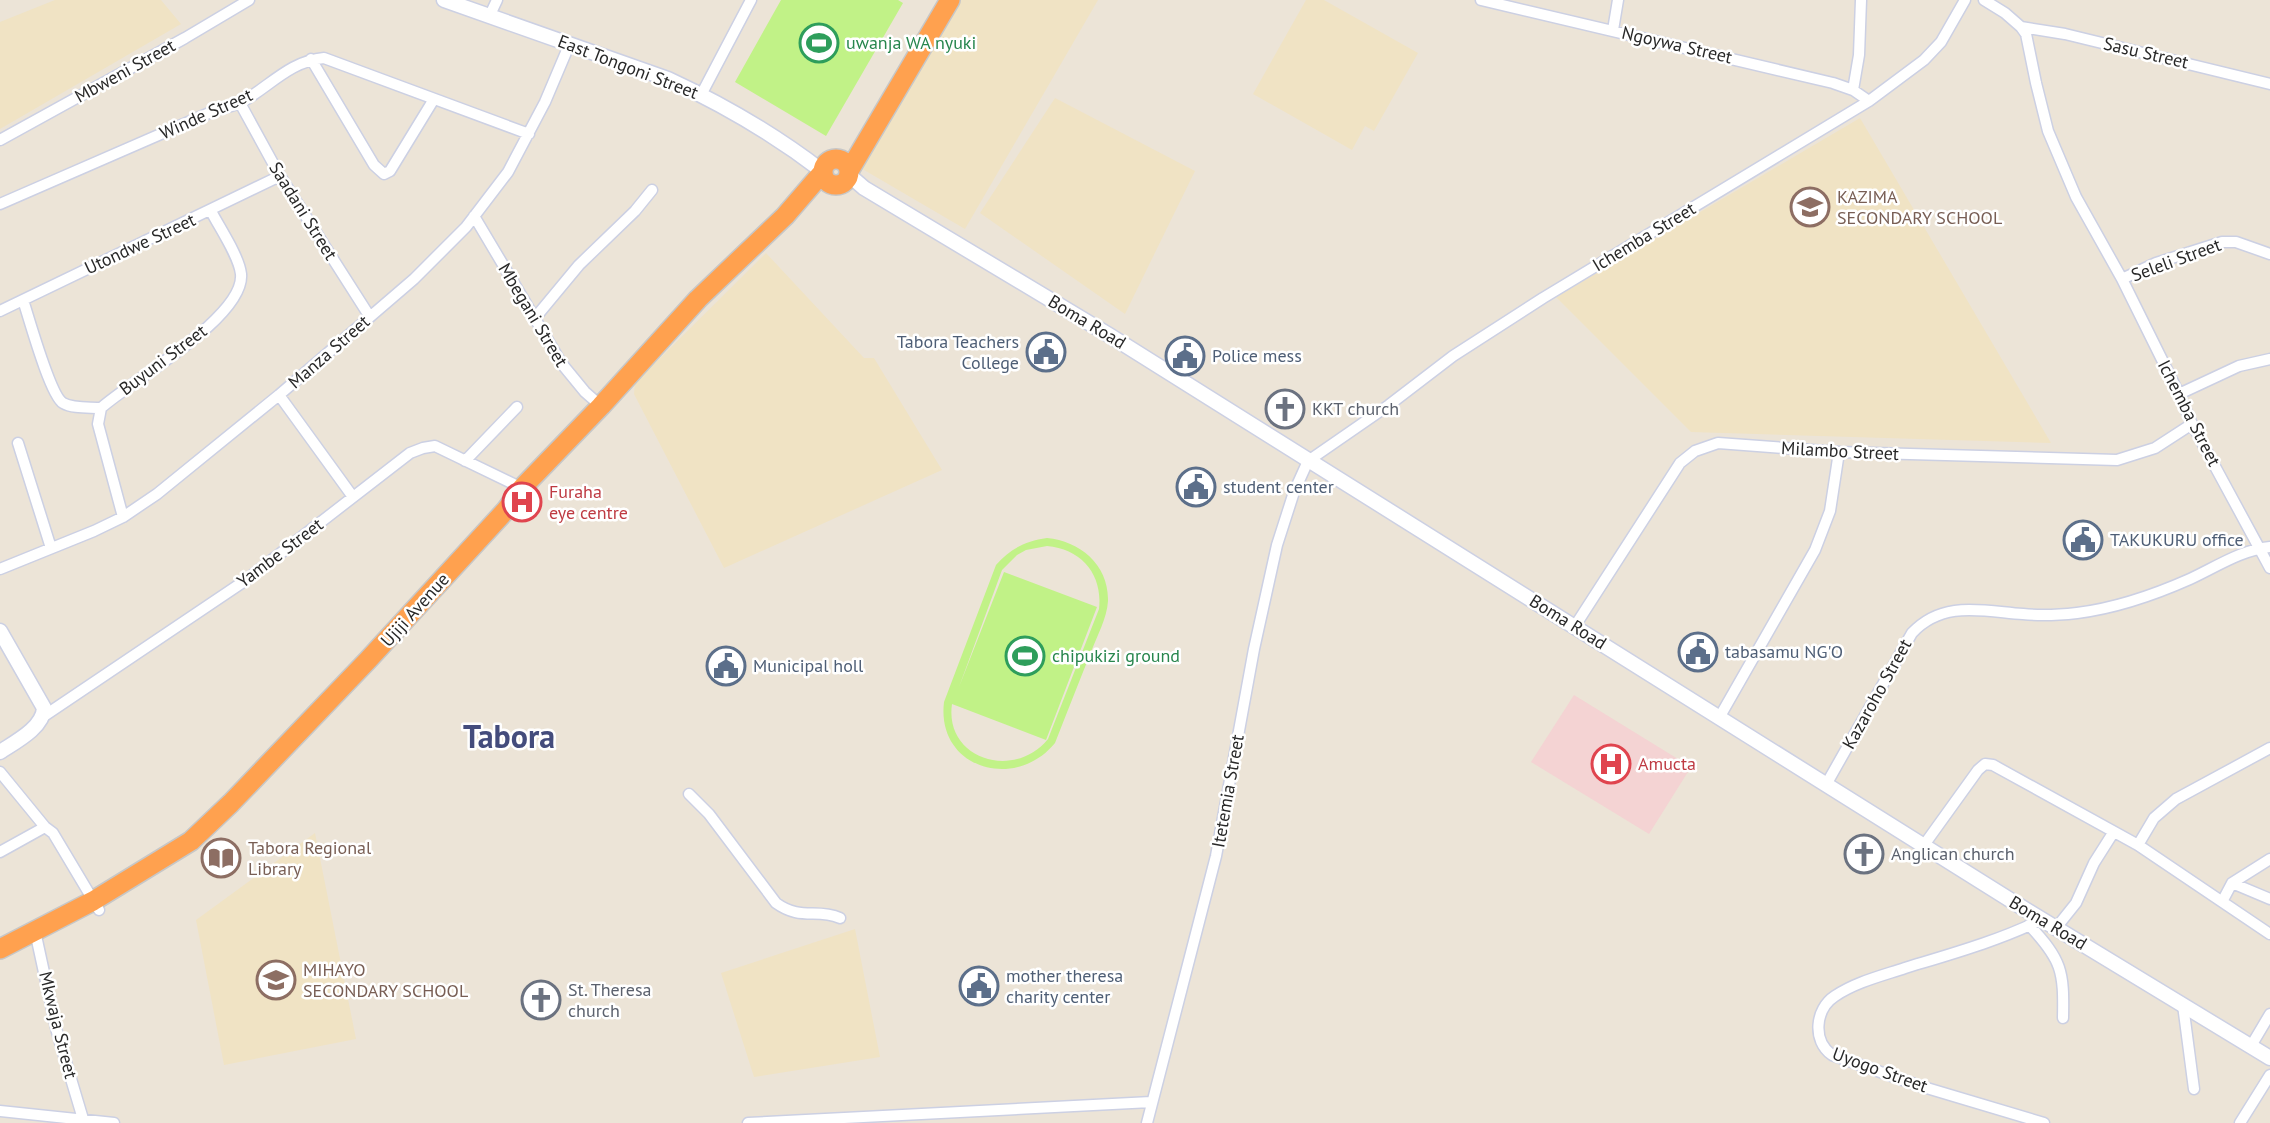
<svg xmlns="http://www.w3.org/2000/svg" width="2270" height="1123" font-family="'PT Sans',sans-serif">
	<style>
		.education { fill: #f0e3c4 }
		.medical { fill: #f4d3d3 }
		.pitch { fill: #c1f287; fill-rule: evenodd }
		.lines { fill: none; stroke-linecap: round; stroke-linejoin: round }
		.street-casing { stroke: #ccd0e3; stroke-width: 13 }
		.secondary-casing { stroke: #ccd0e3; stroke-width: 17 }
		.highway-casing { stroke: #c7c7c7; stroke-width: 22 }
		.street { stroke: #fff; stroke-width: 10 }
		.secondary { stroke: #fff; stroke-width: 14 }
		.highway { stroke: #ffa14f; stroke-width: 19 }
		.labels { text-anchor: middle; stroke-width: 5; stroke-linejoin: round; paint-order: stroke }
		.leisure-label { font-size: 18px; fill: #27864d; stroke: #fff; text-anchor: start }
		.street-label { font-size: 18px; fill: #282828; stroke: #fff }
		.education-label { font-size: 18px; fill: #785e54; stroke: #fff; text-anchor: start }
		.service-label { font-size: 18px; fill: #4e5e75; stroke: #fff; text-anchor: start }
		.worship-label { font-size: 18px; fill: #5b616d; stroke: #fff; text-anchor: start }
		.health-label { font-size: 18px; fill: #be3a42; stroke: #fff; text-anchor: start }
		.town-label { font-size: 32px; font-weight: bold; fill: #444c7c; stroke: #fff }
	</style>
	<rect width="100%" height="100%" fill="#ece4d7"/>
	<path class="education" d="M55,0H161L181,24L0,129V22Z
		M957,0H1098L965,229L859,167Z
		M1306,0H1324L1418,53L1374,131L1365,126L1352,150L1253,94Z
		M1055,98L1195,171L1125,314L980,213Z
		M1860,118L2051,443L1691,432L1556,297Z
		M766,253L864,358H874L942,470L724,568L634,394L635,383Z
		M315,833L356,1039L224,1065L196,920Z
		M855,929L880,1057L754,1077L721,973Z"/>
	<path class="medical" d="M1574,695L1691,767L1649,834L1531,762Z"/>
	<path class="pitch" d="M781,0H898L903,3L826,136L735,82Z
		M1047,538C1080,541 1109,565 1108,601C1107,618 1097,636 1091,652C1079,682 1067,712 1055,743C1015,792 936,768 944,702L996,565C1010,549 1025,541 1047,538ZM1047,546C1082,549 1103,575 1099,609L1048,739C1014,781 944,759 952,704L1046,740L1097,607L1004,572L959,687L1002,570L1017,555L1026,550Z"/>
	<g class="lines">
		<defs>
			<path id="street" d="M1481,0L1833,83L1853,90L1869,101
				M1984,0L2005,13L2021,27L2026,34L2036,83L2048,131L2076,197L2122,279L2179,394L2192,424L2270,568
				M490,15L497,0
				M2021,27L2065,34L2270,84
				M1613,30L1618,0
				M311,59L374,165L384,174L390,171L434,99
				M1853,90L1859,55L1861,0
				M701,95L751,0
				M240,103L280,176L370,317
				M0,140L185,38L249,0
				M0,204L216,110C225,108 234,106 242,102C270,86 290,61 324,58L529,134
				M474,216L562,364L585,392L601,406
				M2122,279L2156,263L2222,242H2236L2270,254
				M23,300C29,318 50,395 63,403C73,409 90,407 101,408
				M0,311L280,176
				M535,318L579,265L635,211L652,190
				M2179,394L2239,366L2270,359
				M279,395L353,497
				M18,443L51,548
				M465,461L517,407
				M123,517L98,424L101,408C132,380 245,317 241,274C239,256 219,227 211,211
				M0,569L94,531L123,517L157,494L279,395L414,279L466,227L508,172L545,102L570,43
				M1575,626L1680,463L1695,451L1718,443L1839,452L2117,460L2155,448L2192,424
				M44,716L246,580L410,453L423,448L435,446L522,488
				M1719,718L1815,550L1830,511L1839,452
				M0,772L45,827L53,833L99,910
				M1827,783L1912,633C1943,600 1982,611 2023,614C2041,616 2059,615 2077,613C2117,608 2154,595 2190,579C2216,567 2241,550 2270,547
				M689,794L709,814L776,903C801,921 816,908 840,918
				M1924,845L1978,770L1985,764L1993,765L2138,845L2270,934
				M2138,845L2154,818L2176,799L2270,748
				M0,852L45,827
				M2232,883L2270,899
				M2223,900L2232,883L2270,859
				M2041,920C1998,941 1951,954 1905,968C1881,976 1856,982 1835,996C1815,1009 1812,1041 1832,1055L1920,1086L2044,1123
				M2029,925C2062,960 2064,971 2063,1018
				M2056,928L2076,903L2094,863L2113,833
				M35,931L57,1032L83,1119
				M2183,1005L2194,1089
				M2251,1046L2270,1014
				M0,1111L114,1123
				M748,1123L1151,1102
				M1147,1123L1216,856L1254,649L1277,545L1294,492L1308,461L1389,405L1453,356L1543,298L1869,101L1924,60L1941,42L1965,0
				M2240,1123L2270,1075"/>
			<path id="secondary" d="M444,0L668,79C722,104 775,135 822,171
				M849,175L864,188L1109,335L2023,908L2270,1058
				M0,631L44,708C43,728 15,742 0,752"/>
			<path id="highway" d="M823 172a13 13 0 1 1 26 0a13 13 0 1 1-26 0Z
				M849,171L950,0
				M0,949L93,901L191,841L231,803L368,660L506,510L522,488L601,406L698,299L785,216L822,173"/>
		</defs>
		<use href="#street" class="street-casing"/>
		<use href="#secondary" class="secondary-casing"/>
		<use href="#highway" class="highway-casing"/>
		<use href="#street" class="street"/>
		<use href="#secondary" class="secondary"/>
		<use href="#highway" class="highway"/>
	</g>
	<defs>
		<symbol id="stadium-ring" viewBox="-11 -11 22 22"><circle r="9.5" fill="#fff" stroke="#2e9e5b" stroke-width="1.5"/><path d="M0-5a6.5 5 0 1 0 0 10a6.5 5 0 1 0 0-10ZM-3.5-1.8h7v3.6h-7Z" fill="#2e9e5b"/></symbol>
		<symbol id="school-ring" viewBox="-11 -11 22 22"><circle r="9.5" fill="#fff" stroke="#8d6e63" stroke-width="1.5"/><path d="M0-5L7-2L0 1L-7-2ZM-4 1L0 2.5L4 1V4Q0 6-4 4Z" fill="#8d6e63"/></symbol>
		<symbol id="civic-ring" viewBox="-11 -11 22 22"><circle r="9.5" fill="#fff" stroke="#5c6f8a" stroke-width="1.5"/><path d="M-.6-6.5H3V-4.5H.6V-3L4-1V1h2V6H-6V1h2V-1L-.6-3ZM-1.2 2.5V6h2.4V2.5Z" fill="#5c6f8a"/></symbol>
		<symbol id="church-ring" viewBox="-11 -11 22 22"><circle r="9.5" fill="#fff" stroke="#6b7280" stroke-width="1.5"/><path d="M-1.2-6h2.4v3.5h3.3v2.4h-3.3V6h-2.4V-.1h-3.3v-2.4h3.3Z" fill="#6b7280"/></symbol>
		<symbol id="hospital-ring" viewBox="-11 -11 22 22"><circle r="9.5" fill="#fff" stroke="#e0444e" stroke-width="1.5"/><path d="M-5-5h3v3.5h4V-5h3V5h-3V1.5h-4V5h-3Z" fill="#e0444e"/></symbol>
		<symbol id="library-ring" viewBox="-11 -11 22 22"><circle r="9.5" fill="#fff" stroke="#8d6e63" stroke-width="1.5"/><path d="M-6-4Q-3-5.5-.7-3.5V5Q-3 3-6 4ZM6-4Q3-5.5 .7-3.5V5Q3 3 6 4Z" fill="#8d6e63"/></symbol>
	</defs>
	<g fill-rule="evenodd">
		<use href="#stadium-ring" x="797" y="21" width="44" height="44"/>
		<use href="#school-ring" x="1788" y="185" width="44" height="44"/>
		<use href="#civic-ring" x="1024" y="330" width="44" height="44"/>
		<use href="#civic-ring" x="1163" y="334" width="44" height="44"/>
		<use href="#church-ring" x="1263" y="387" width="44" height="44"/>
		<use href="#civic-ring" x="1174" y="465" width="44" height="44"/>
		<use href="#hospital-ring" x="500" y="480" width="44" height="44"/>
		<use href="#civic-ring" x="2061" y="518" width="44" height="44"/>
		<use href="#civic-ring" x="1676" y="630" width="44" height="44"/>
		<use href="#stadium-ring" x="1003" y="634" width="44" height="44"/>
		<use href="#civic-ring" x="704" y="644" width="44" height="44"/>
		<use href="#hospital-ring" x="1589" y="742" width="44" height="44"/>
		<use href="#church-ring" x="1842" y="832" width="44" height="44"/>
		<use href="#library-ring" x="199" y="836" width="44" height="44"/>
		<use href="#school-ring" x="254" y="958" width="44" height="44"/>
		<use href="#civic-ring" x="957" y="964" width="44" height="44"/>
		<use href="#church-ring" x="519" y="978" width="44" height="44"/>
	</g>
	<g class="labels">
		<g class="leisure-label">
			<text x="846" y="49">uwanja WA nyuki</text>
			<text x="1052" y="662">chipukizi ground</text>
		</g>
		<g class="street-label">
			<text transform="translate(1677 45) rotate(13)" y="6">Ngoywa Street</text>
			<text transform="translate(2146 53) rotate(13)" y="6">Sasu Street</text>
			<text transform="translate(628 67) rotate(21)" y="6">East Tongoni Street</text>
			<text transform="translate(125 71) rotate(-29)" y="6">Mbweni Street</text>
			<text transform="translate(206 114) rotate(-24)" y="6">Winde Street</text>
			<text transform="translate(303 211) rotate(58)" y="6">Saadani Street</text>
			<text transform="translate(1644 237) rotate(-31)" y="6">Ichemba Street</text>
			<text transform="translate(140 244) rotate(-25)" y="6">Utondwe Street</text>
			<text transform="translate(2176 260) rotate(-20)" y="6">Seleli Street</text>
			<text transform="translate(533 315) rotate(59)" y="6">Mbegani Street</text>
			<text transform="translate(1087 322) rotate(31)" y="6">Boma Road</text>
			<text transform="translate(329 352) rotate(-41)" y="6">Manza Street</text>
			<text transform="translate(163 360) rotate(-37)" y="6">Buyuni Street</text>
			<text transform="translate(2189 413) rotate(63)" y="6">Ichemba Street</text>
			<text transform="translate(1840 451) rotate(3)" y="6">Milambo Street</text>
			<text transform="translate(280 553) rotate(-37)" y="6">Yambe Street</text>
			<text transform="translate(415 610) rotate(-48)" y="6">Ujiji Avenue</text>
			<text transform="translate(1568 622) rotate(32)" y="6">Boma Road</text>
			<text transform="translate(1877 694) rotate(-61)" y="6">Kazaroho Street</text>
			<text transform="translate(1228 791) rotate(-80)" y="6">Itetemia Street</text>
			<text transform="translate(2048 923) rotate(31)" y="6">Boma Road</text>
			<text transform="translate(58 1025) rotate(76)" y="6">Mkwaja Street</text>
			<text transform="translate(1880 1070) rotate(20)" y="6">Uyogo Street</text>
		</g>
		<g class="education-label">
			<text x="1837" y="203">KAZIMA<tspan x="1837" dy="21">SECONDARY SCHOOL</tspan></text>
			<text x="248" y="854">Tabora Regional<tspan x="248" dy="21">Library</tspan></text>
			<text x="303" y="976">MIHAYO<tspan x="303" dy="21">SECONDARY SCHOOL</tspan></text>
		</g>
		<g class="service-label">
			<text x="1019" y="348" text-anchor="end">Tabora Teachers<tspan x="1019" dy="21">College</tspan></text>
			<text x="1212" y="362">Police mess</text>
			<text x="1223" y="493">student center</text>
			<text x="2110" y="546">TAKUKURU office</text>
			<text x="1725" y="658">tabasamu NG'O</text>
			<text x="753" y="672">Municipal holl</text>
			<text x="1006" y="982">mother theresa<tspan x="1006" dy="21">charity center</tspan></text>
		</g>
		<g class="worship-label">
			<text x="1312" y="415">KKT church</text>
			<text x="1891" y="860">Anglican church</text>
			<text x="568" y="996">St. Theresa<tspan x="568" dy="21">church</tspan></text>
		</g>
		<g class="health-label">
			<text x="549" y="498">Furaha<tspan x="549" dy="21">eye centre</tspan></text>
			<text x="1638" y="770">Amucta</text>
		</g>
		<g class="town-label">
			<text x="509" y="748">Tabora</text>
		</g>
	</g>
</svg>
